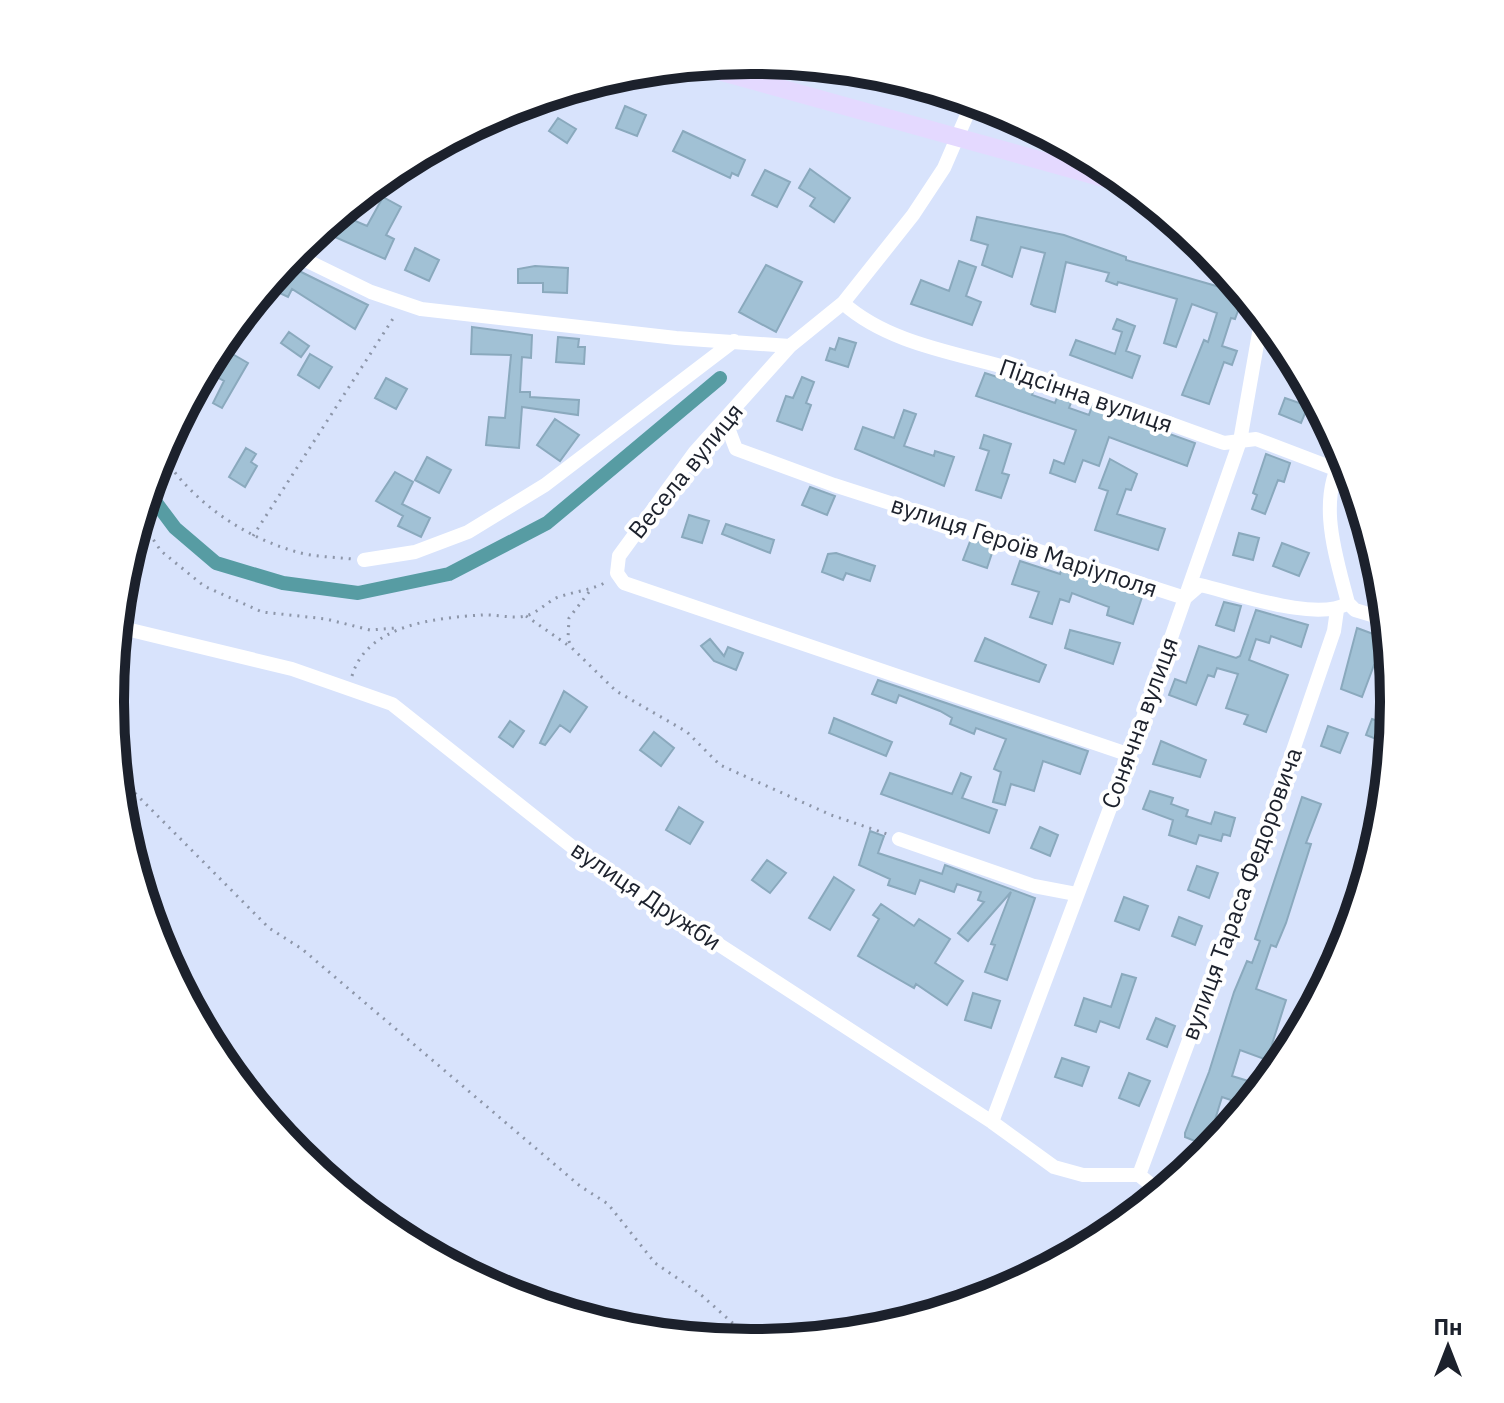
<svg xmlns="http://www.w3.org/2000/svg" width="1504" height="1403" font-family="'IBM Plex Sans',sans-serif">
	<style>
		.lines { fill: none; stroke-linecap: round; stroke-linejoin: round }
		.canal { stroke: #579ca3; stroke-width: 14 }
		.building { fill: #a1c1d5; stroke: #8aa9bd; stroke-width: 2 }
		.path { stroke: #8d96a9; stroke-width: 3; stroke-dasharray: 2 6; stroke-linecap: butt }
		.minor { stroke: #fff; stroke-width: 14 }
		.major { stroke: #e4d9ff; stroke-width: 18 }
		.labels { text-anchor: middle; stroke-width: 8; stroke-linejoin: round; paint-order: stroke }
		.street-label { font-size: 24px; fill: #1c212c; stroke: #fff }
		.rim { fill: none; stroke: #1c212c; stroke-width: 10 }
	</style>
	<rect width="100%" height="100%" fill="#d8e3fc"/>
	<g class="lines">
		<path class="canal" d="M148,492L175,528L216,563L283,583L358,593L449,574L547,523L720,378"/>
	</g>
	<path class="building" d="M625,106L646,115L637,136L616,128Z
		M558,118L576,129L567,143L549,131Z
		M683,131L745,160L738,176L732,173L730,178L673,151Z
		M810,169L850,198L834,222L810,206L815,198L799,188Z
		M765,170L790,182L777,207L752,195Z
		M383,197L401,207L386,235L394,239L385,259L328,234L339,214L367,226Z
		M977,217L1064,235L1126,257V260L1244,294L1235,319L1231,318L1222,346L1237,351L1232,365L1224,362L1209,404L1182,395L1204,340L1208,342L1217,313L1192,304L1176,347L1164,343L1177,299L1118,282L1117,285L1106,281L1109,273L1066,262L1055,312L1034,306L1031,304L1045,253L1021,247L1012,277L982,265L988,245L971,240Z
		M415,248L439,260L429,281L405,270Z
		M959,261L976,267L966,296L981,302L972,325L911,304L921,280L949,291Z
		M285,264L368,305L355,329L292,289L288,297L269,288Z
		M766,265L802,282L776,332L739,312Z
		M535,266L568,268L567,293L543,292V283H518V269Z
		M1117,319L1135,326L1126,351L1140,356L1132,378L1070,355L1076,340L1115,354L1122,332L1113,329Z
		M472,327L532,335L531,358L522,357L520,392H530V397L579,400L578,415L522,407L519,448L486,445L489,417L505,418L511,355L471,354Z
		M289,332L309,346L301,357L281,343Z
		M558,337L579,339L578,347H585L584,364L556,362Z
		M839,338L856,343L848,367L826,360L830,348L835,350Z
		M229,352L248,363L222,408L213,403L224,381L215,376Z
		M310,354L332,367L319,388L298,375Z
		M985,373L1034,389L1032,395L1055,403L1058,395L1072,400L1069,408L1089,415L1092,406L1195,443L1187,466L1109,437L1099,466L1083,460L1075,482L1050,473L1054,460L1064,464L1076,430L976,396Z
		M802,377L814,382L806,403L811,405L802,430L777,421L786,396L793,398Z
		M386,378L407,389L396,409L375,398Z
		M1285,398L1308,406L1301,423L1279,414Z
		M904,410L916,414L904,446L934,456L935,451L954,457L944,486L855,449L863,427L894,438Z
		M555,419L579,435L560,461L537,445Z
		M984,435L1011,444L1002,473L1009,475L1001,498L976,490L989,451L980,448Z
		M246,448L256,454L251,462L257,466L245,487L229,477Z
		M1266,454L1290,463L1284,482L1278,480L1265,514L1252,509L1257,495L1253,493Z
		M427,457L451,470L439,493L415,480Z
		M1110,459L1137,474L1131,490L1126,489L1117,514L1165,529L1158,550L1095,530L1108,491L1099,488Z
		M395,472L413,482L402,504L430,518L421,537L398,526L403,516L376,501Z
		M810,487L835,496L827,515L802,505Z
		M689,515L709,521L702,543L682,537Z
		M726,524L774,540L770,553L722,534Z
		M1239,533L1259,538L1253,560L1233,555Z
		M971,539L994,547L987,568L963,560Z
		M1282,543L1309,553L1299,576L1273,566Z
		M836,553L875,566L870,581L846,573L843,580L822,572L828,554Z
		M1020,561L1060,574L1061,571L1089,578L1142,597L1133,624L1107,615L1109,607L1072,593L1069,602L1060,599L1052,624L1030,617L1039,592L1012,584Z
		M1224,602L1241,606L1234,631L1216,625Z
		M1256,610L1308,625L1301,647L1271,636L1269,643L1256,639L1249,660L1288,675L1266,732L1244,724L1248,715L1226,708L1238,674L1217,668L1214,677L1208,675L1196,705L1169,695L1175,679L1186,683L1199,646L1236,658L1240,656Z
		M1357,628L1387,639L1390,671L1374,665L1362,697L1341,689Z
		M1070,630L1120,643L1113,664L1065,648Z
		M985,638L1046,665L1039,682L975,661Z
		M710,639L724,656L728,647L743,653L736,670L714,661L701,646Z
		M878,680L1088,751L1080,774L1043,761L1034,791L1011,784L1005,805L993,802L1001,772L994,769L1006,739L976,728L974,734L950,724L952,718L940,711L899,695L896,703L872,694Z
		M564,691L587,707L570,732L560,725L545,745L540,743Z
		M834,718L892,742L886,756L829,733Z
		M1372,719L1391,726L1389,744L1366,735Z
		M510,721L524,731L513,747L499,737Z
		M1328,726L1348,733L1340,753L1321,746Z
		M654,732L674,748L661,766L640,750Z
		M1161,741L1206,760L1200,777L1153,764Z
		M890,773L952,794L961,773L971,777L962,798L997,810L989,833L881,794Z
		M1150,791L1173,798L1171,804L1188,810L1186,816L1211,824L1215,812L1235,818L1230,836L1223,834L1221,841L1199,835L1196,844L1169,835L1173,820L1143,809Z
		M1302,797L1321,804L1306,843L1311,844L1286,923L1276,947L1271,945L1256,989L1286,1000L1267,1060L1240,1050L1232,1076L1258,1084L1254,1096L1246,1105L1222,1097L1207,1146L1185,1137V1133L1209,1072L1234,992L1247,961L1252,963L1260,941L1255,939Z
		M679,807L703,822L690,844L666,830Z
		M1040,827L1058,835L1050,856L1031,848Z
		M870,831L884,836L878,853L942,874L945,865L1035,898L1007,980L985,972L995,945L991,944L1011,892L968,941L958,933L984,902L978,900L981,892L957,884L954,892L920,880L915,894L888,885L890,879L859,865Z
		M767,860L786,873L770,893L752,880Z
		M1197,866L1218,873L1209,898L1188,890Z
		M834,877L854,890L830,930L809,918Z
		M1124,897L1148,906L1139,930L1115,921Z
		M881,904L914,926L919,919L950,939L935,963L963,981L947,1005L916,984L914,988L858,956L879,919L873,915Z
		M1179,917L1202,926L1195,945L1172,936Z
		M1122,974L1136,978L1119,1028L1100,1021L1096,1032L1075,1025L1084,998L1111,1007Z
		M973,993L1000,1001L991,1028L965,1020Z
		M1156,1018L1175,1026L1167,1047L1147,1039Z
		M1062,1058L1089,1067L1082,1086L1055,1077Z
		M1129,1073L1150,1081L1139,1106L1119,1098Z"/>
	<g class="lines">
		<path class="path" d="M818,66L956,105
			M984,110L1011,116
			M161,453C191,501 243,537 297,552C314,557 334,557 352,559
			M140,520L161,551L204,586L262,612L326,619L370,630L396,628
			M253,536L396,314
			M589,592L569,618L568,639L572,648L616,691L687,732L720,765L831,815L887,834
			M526,616L572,648
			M352,676C367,624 436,618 482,615C495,614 511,619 525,616C536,614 546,603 556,598C574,591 591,591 608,581
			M118,776L269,928L302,949L580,1186L608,1204L655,1263L699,1293L755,1343"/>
		<path class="minor" d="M973,101L944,168L913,215L843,303L790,346L695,452L619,556L617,573L624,583L1130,755
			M293,254L371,292L421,309L676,338L790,346
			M843,303C892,347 967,354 1028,374C1094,395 1159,420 1224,443L1256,439L1335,469
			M725,420L736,449L834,485L1185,598L1200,585C1236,593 1318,623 1348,603L1355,610L1385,619
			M1344,454C1316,500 1336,556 1348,603
			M364,560L415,552L468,532L545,485L734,341
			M118,627L292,669L392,704L590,861L992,1122L1054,1167L1083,1175H1139L1160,1192
			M899,839L1034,886L1076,894
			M992,1122L1130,755L1240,441L1262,316
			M1139,1175L1252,870L1334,631L1337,610"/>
		<path class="major" d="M697,65L1129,185"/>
	</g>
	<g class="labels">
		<g class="street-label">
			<text transform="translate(1086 396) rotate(19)" y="8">Підсінна вулиця</text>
			<text transform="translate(686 471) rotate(-51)" y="8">Весела вулиця</text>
			<text transform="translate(1024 547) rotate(18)" y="8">вулиця Героїв Маріуполя</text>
			<text transform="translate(1140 723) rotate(-70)" y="8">Сонячна вулиця</text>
			<text transform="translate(1242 894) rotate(-70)" y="8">вулиця Тараса Федоровича</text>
			<text transform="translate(646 896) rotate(34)" y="8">вулиця Дружби</text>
		</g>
	</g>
	<path d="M0 0H1504V1403H0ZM751 74H753A627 627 0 0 1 1380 701V702A627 627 0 0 1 753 1329H751A627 627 0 0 1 124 702V701A627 627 0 0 1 751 74Z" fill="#fff" fill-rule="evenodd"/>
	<path class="rim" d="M751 74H753A627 627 0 0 1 1380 701V702A627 627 0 0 1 753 1329H751A627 627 0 0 1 124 702V701A627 627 0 0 1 751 74Z"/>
	<g transform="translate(1448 1347)" stroke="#ffffff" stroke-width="6" paint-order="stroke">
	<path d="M0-6L14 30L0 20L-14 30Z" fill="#1c212c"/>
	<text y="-12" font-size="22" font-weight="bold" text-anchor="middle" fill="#1c212c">Пн</text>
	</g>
</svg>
